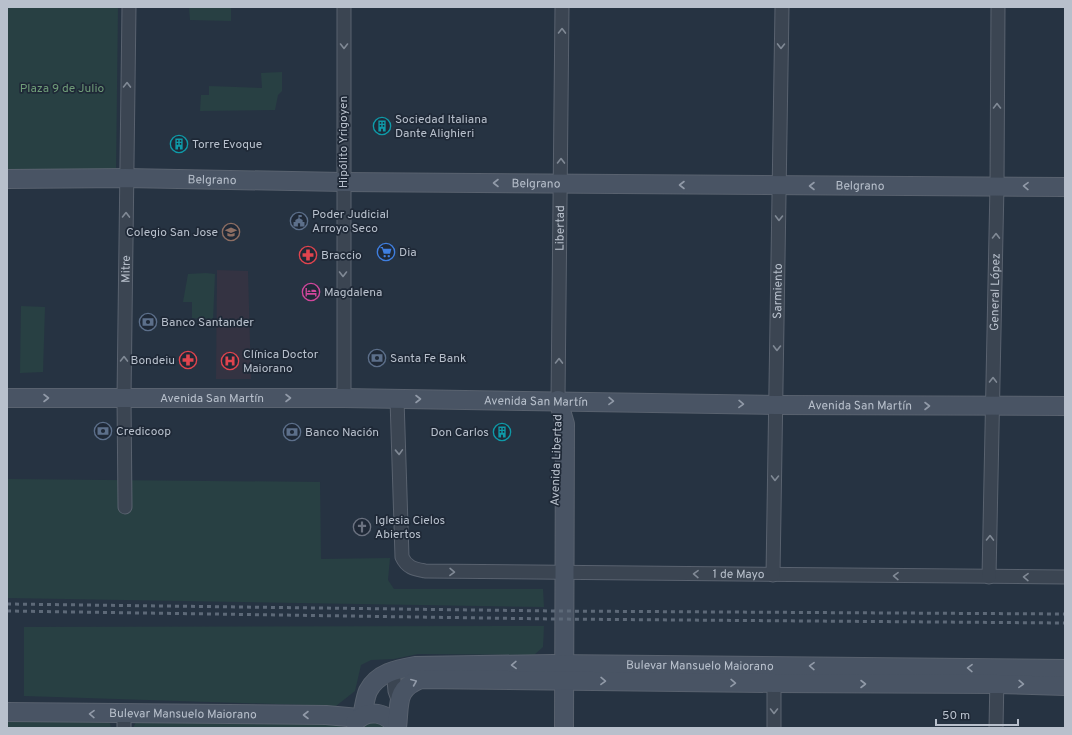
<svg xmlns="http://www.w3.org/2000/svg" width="1072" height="735" font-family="Overpass,sans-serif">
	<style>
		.medical { fill: #343342 }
		.green { fill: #284043 }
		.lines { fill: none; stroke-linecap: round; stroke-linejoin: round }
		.street-casing { stroke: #59626f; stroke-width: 15 }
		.secondary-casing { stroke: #59626f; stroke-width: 20 }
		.street { stroke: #3b4552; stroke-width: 13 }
		.secondary { stroke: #495464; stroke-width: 18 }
		.rail { stroke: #5d6978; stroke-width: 3; stroke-dasharray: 4 4; stroke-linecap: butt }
		.oneway { stroke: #808995 }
		.oneway2 { stroke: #919aa8 }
		.labels { text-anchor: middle; stroke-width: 3.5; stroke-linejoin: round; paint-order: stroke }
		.park-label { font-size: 12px; fill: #6f9c78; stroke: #1f2937 }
		.poi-label { font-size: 12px; fill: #b8c0cc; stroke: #1f2937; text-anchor: start }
		.street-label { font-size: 12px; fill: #b8c0cc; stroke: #1f2937 }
	</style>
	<rect width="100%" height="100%" fill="#263342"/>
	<path class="medical" d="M217,270L248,271L251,379H216Z"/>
	<path class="green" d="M7,7H118L116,170L7,169Z
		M189,7H231V21L190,20Z
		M282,72V91L278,95L275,110L200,111L201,95H209V86L262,88L261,73Z
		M206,273L215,274L213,320L192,318V302H183L188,274Z
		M21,306L45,307L43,372L20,373Z
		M7,479L320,482L321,559L390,558L388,580L394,589H543L544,607L7,598Z
		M544,626L543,647L534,655L418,654L394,659L371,660L361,665L355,691L336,706L24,696V627Z
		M7,717L109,719L111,728H7Z
		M373,720L390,728H361L364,724Z
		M337,721L342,728H133L136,722Z"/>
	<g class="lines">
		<defs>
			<g id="street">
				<path d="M344,398V7"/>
				<path id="s1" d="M397,399L402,557C407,568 415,569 425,571L1065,577"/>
				<path id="s2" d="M558,400L562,7"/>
				<path id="s3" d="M125,507L124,398L129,7"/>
				<path id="s4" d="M773,575L782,7"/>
				<path id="s5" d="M989,577L997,185L998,7"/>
				<path d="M393,670L395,691L400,705"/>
				<path d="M124,728V714"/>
				<path d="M774,728V674"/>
				<path d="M996,728L997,676"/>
			</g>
			<g id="secondary">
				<path id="s6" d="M7,179L126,178L343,182L1065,187"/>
				<path id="s7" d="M7,398H344L776,405L1065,406"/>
				<path d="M558,400L565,424L564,728"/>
				<path id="s8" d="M7,712L326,715L359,718"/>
				<path id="s9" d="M362,716C364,708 365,698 368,691C377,673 397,669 415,666L553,664L1065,669"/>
				<path d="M355,722C368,708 387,712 397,728"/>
				<path d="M397,728C400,703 395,689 421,679L774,683L997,684L1065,686"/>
			</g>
		</defs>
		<use href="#street" class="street-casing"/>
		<use href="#secondary" class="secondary-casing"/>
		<use href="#street" class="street"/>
		<use href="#secondary" class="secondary"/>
		<path class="rail" d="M7,604L553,611L1065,614
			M7,611L553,619L1065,623"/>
	</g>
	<defs><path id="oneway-chevron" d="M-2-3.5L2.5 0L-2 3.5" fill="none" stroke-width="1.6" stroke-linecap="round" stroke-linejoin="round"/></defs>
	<g class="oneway">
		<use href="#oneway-chevron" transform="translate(562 31) rotate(-89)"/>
		<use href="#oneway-chevron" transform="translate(344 46) rotate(90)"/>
		<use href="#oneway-chevron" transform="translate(781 46) rotate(91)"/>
		<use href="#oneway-chevron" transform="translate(127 85) rotate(-89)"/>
		<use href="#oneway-chevron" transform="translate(997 106) rotate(-90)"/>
		<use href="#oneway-chevron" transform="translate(561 161) rotate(-89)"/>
		<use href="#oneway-chevron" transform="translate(126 215) rotate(-89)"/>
		<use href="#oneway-chevron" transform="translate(779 218) rotate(91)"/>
		<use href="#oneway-chevron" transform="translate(996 236) rotate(-89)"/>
		<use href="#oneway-chevron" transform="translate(343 274) rotate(90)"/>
		<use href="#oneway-chevron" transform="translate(777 348) rotate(91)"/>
		<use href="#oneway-chevron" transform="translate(124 359) rotate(-89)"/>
		<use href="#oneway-chevron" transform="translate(559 361) rotate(-89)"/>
		<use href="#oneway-chevron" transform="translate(993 380) rotate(-89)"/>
		<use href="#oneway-chevron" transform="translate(399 452) rotate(88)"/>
		<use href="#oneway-chevron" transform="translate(775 478) rotate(91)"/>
		<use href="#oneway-chevron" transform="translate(990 538) rotate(-89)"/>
		<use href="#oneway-chevron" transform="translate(452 572) rotate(1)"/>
		<use href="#oneway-chevron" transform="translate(696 574) rotate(-179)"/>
		<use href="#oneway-chevron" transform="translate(896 576) rotate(-179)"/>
		<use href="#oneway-chevron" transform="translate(1026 577) rotate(-179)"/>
		<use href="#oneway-chevron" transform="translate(774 711) rotate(90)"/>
	</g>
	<g class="oneway2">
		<use href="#oneway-chevron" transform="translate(496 183) rotate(-180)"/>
		<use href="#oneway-chevron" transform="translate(682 185) rotate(-180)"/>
		<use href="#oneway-chevron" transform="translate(812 186) rotate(180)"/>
		<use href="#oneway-chevron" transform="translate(1026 186) rotate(-179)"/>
		<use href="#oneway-chevron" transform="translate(46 398)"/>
		<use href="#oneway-chevron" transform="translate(288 398)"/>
		<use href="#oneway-chevron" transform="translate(418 399)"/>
		<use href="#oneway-chevron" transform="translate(611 401) rotate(1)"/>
		<use href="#oneway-chevron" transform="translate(741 404) rotate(1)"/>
		<use href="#oneway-chevron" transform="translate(927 406)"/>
		<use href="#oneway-chevron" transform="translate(514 665) rotate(179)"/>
		<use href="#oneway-chevron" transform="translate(812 666) rotate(-179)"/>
		<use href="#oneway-chevron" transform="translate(970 668) rotate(-179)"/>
		<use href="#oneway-chevron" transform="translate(603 681) rotate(1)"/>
		<use href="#oneway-chevron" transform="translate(414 682) rotate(-23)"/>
		<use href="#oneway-chevron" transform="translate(733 683) rotate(1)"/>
		<use href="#oneway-chevron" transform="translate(863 684)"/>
		<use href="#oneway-chevron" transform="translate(1021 684) rotate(2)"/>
		<use href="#oneway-chevron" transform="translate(92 714) rotate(-179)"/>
		<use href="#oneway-chevron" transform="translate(306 715) rotate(-180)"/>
	</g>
	<defs>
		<symbol id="building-ring" viewBox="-11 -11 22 22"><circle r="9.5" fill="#1f2937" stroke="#0f9aa8" stroke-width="1.5"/><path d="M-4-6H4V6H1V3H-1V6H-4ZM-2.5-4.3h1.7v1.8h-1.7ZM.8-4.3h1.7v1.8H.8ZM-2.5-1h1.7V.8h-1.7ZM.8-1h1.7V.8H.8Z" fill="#0f9aa8"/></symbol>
		<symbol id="civic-ring" viewBox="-11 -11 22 22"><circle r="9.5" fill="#1f2937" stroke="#5c6f8a" stroke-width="1.5"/><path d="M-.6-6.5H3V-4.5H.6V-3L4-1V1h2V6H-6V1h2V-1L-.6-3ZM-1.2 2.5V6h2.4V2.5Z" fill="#5c6f8a"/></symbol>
		<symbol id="school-ring" viewBox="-11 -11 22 22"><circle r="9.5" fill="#1f2937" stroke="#8d6e63" stroke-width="1.5"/><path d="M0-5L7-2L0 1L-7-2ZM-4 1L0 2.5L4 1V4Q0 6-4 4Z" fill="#8d6e63"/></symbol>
		<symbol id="supermarket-ring" viewBox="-11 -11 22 22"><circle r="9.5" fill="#1f2937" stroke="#3f7fe0" stroke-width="1.5"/><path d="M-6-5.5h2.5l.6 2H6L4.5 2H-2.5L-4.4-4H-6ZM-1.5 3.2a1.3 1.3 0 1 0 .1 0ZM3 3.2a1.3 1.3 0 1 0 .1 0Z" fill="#3f7fe0"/></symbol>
		<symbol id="pharmacy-ring" viewBox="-11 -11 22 22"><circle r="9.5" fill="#1f2937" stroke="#e0444e" stroke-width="1.5"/><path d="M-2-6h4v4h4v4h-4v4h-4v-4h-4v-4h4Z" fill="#e0444e"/></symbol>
		<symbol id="hotel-ring" viewBox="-11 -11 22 22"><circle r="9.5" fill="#1f2937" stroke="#d1479c" stroke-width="1.5"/><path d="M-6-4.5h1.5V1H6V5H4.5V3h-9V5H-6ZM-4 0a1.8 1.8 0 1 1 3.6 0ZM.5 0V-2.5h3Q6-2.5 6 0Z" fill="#d1479c"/></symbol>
		<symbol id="bank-ring" viewBox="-11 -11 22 22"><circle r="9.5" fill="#1f2937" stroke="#5c6f8a" stroke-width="1.5"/><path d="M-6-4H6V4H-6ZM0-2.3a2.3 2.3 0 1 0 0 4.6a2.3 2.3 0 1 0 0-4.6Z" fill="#5c6f8a"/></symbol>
		<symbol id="hospital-ring" viewBox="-11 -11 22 22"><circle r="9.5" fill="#1f2937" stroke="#e0444e" stroke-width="1.5"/><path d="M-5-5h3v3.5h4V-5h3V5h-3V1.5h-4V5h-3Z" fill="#e0444e"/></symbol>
		<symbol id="church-ring" viewBox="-11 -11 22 22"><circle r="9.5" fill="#1f2937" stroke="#6b7280" stroke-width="1.5"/><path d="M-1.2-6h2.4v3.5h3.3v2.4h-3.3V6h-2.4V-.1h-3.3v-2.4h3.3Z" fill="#6b7280"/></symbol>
	</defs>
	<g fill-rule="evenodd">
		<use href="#building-ring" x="372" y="116" width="20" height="20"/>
		<use href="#building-ring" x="169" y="134" width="20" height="20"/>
		<use href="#civic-ring" x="289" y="211" width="20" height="20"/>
		<use href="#school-ring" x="221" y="222" width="20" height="20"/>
		<use href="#supermarket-ring" x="376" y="242" width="20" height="20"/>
		<use href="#pharmacy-ring" x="298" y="245" width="20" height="20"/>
		<use href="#hotel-ring" x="301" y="282" width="20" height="20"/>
		<use href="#bank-ring" x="138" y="312" width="20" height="20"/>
		<use href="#bank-ring" x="367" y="348" width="20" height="20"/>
		<use href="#pharmacy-ring" x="178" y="350" width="20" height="20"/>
		<use href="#hospital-ring" x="220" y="351" width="20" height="20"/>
		<use href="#bank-ring" x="93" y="421" width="20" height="20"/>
		<use href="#bank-ring" x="282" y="422" width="20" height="20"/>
		<use href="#building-ring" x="492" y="422" width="20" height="20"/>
		<use href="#church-ring" x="352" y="517" width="20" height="20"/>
	</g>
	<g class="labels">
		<g class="park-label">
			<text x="62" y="92">Plaza 9 de Julio</text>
		</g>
		<g class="poi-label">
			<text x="395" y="123">Sociedad Italiana<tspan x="395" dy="14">Dante Alighieri</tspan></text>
			<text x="192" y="148">Torre Evoque</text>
			<text x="312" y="218">Poder Judicial<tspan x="312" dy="14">Arroyo Seco</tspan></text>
			<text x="218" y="236" text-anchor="end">Colegio San Jose</text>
			<text x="399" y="256">Dia</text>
			<text x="321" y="259">Braccio</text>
			<text x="324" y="296">Magdalena</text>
			<text x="161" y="326">Banco Santander</text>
			<text x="243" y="358">Clínica Doctor<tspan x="243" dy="14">Maiorano</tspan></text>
			<text x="390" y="362">Santa Fe Bank</text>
			<text x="175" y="364" text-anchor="end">Bondeiu</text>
			<text x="116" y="435">Credicoop</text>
			<text x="305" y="436">Banco Nación</text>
			<text x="489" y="436" text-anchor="end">Don Carlos</text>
			<text x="375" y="524">Iglesia Cielos<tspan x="375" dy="14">Abiertos</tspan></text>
		</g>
		<g class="street-label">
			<text transform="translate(343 142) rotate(-90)" y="4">Hipólito Yrigoyen</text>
			<text dy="4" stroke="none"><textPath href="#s6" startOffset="205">Belgrano</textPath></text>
			<text dy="4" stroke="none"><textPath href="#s6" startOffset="529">Belgrano</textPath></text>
			<text dy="4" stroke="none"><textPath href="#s6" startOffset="853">Belgrano</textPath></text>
			<text dy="4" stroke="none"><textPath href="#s2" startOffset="172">Libertad</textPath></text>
			<text dy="4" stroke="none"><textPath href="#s3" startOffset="238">Mitre</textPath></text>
			<text dy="4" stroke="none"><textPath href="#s4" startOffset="284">Sarmiento</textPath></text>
			<text dy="4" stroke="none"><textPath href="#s5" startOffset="285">General López</textPath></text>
			<text dy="4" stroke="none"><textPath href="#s7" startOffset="205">Avenida San Martín</textPath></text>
			<text dy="4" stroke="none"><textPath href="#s7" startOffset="529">Avenida San Martín</textPath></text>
			<text dy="4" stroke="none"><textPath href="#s7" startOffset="853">Avenida San Martín</textPath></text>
			<text transform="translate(556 460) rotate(-88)" y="4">Avenida Libertad</text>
			<text dy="4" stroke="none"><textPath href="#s1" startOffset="500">1 de Mayo</textPath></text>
			<text dy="4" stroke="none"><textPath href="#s9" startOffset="366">Bulevar Mansuelo Maiorano</textPath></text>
			<text dy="4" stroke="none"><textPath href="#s8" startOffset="176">Bulevar Mansuelo Maiorano</textPath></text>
		</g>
	</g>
	<rect width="1072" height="735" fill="none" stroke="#b8c0cc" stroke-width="16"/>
	<path d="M936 719v6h82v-6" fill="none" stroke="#b8c0cc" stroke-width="2"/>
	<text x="942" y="719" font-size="12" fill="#b8c0cc" stroke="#1f2937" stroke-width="3" paint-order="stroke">50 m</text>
</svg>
